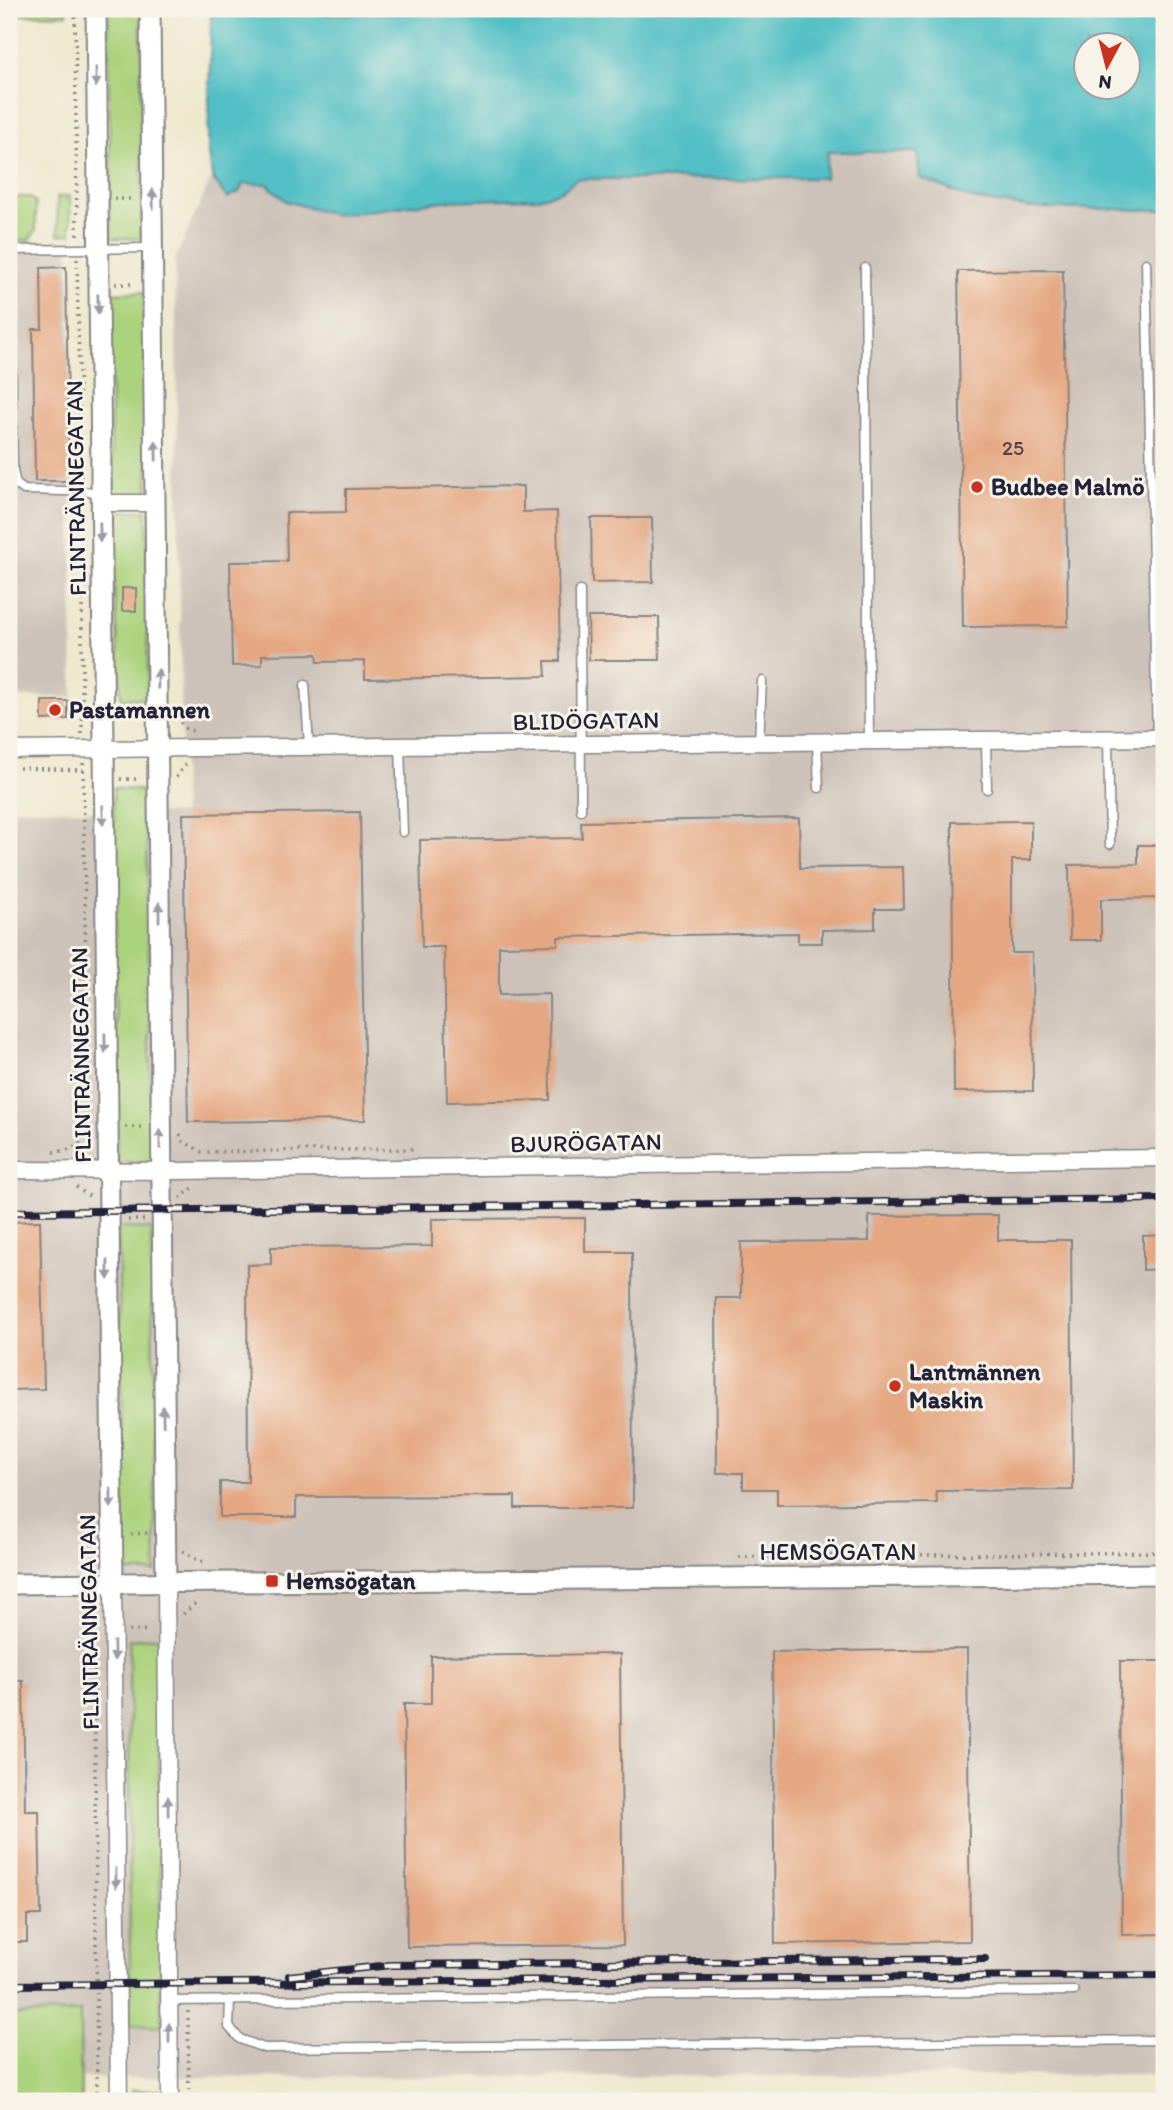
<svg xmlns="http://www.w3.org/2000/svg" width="1173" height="2110" font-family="Itim,sans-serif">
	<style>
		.industrial { fill: #cdc2b9 }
		.green { fill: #abd27c; stroke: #667a5c; stroke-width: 2 }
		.water { fill: #51bfc5; stroke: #3a7080; stroke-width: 2; fill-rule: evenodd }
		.building { fill: #e5a782 }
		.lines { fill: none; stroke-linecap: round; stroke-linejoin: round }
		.service-casing { stroke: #888584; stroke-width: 11 }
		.minor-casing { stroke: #888584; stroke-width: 19 }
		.tertiary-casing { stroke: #888584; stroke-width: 23 }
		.path { stroke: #888584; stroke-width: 3.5; stroke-dasharray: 2 5; stroke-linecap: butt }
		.service { stroke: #fff; stroke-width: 8 }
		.minor { stroke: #fff; stroke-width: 16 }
		.tertiary { stroke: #fff; stroke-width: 19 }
		.rail-casing { stroke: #22223b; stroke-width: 8 }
		.rail { stroke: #f7f3e8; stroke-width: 5; stroke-dasharray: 16; stroke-linecap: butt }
		.oneway { fill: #9c9ca7 }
		.poi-dot { fill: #c8321e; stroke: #f7f3e8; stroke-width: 2.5 }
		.labels { text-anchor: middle; stroke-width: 6; stroke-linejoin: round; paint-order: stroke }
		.number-label { font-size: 21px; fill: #53434d }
		.poi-label { font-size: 24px; font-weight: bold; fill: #22223b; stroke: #f7f3e8; text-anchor: start }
		.street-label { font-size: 24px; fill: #22223b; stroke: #f7f3e8 }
	</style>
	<rect width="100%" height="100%" fill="#f7f3e8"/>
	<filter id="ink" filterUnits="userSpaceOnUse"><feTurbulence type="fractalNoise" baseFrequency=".0143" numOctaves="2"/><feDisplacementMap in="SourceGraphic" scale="14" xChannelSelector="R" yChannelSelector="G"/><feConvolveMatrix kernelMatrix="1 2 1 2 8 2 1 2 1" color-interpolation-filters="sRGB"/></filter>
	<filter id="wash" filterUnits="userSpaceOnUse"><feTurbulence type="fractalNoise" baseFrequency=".00686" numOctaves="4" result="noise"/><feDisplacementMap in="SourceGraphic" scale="28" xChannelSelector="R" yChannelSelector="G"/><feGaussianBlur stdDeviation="1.57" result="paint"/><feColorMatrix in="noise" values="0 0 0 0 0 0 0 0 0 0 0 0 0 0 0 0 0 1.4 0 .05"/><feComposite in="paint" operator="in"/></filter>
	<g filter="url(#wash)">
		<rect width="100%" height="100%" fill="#eee8cd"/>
		<path class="industrial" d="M828,152H917L920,178L1031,208L1164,210V2075L9,2078V808L183,814L175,259L212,177L227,198L243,184H268L286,201L335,215L443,201L561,191L576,179L825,178Z
			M69,240L73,697H9V241Z"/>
		<path class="green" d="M9,9H67V14L9,15Z
			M108,9H141L142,239L111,238Z
			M70,196L71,234L58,235L57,197Z
			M9,197H29L36,202V230L29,240L9,241Z
			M144,292L148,494L112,495L109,293Z
			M147,510L148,699L121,698L110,512Z
			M113,788L146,791L152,1162H117Z
			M118,1228L151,1229L156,1572H125Z
			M158,1637L161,2027L130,2025L129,1640Z
			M80,2012L81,2101H9V2015Z
			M131,2090H160V2101H131Z"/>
		<path class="water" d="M518,9H1164V210L1031,208L972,199L920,178L917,152H828L825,178L576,179L561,191L538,198L443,201L335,215L286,201L267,184H243L239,192L227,198L212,177L208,146L211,15L513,13ZM1086,46H1128V88H1086Z"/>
		<g id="blocks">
			<path class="building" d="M66,267L69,481H35L33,329H42L41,268Z
				M1063,270L1068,626L963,627L958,271Z
				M523,486V512L557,511L560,661H545L546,676L365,679V661L318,662L317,654L262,655V665L232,666L230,562L287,561L286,513L346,512V489Z
				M591,518H652L653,582L592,583Z
				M122,588H136V611H122Z
				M588,617H659L660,660H589Z
				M42,701H68V719L42,720Z
				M360,812L365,1120L188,1122L183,814Z
				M799,818L800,868L903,867L904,909H875V929L822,930V943H798V933L558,937V945L499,946V995L549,994L550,1100L447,1102L444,947H422L420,840L582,838L581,822Z
				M1031,821V860H1012V953H1032L1033,1091L954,1092L952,822Z
				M1138,845H1164V898L1101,899V940H1070L1069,865L1138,864Z
				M998,1215V1240H1071L1073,1490L936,1491L937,1503L777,1505V1489H743V1473H717L716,1298H741V1242L869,1241V1216Z
				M585,1218V1252H632L633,1508H515V1496L296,1497V1517H220V1482H248L247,1265L271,1264V1247L432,1246V1219Z
				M40,1221L44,1389L9,1390V1222Z
				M1164,1235V1269L1143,1270V1236Z
				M967,1649L970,1941L775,1944L772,1652Z
				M620,1654L623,1945L407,1947L404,1704H431V1656Z
				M1120,1661H1164V1934L1122,1935Z
				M9,1681H23L25,1811H39L41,1915H27V1942H9Z"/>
		</g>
	</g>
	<g filter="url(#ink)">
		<use href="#blocks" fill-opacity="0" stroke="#888584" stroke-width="2"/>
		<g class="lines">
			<defs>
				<path id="service" d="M9,250L150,248
					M10,250L13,471L16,484L24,490L100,492
					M1146,263L1157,738
					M865,268L869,740
					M580,591L581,810
					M305,685L309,746
					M1108,739L1110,844
					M986,740L987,789
					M759,742L762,681
					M817,742L819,788
					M400,746L403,832
					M230,2000L229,2027L240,2039L264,2048L1164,2040
					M169,2001L1074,1991"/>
				<path id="minor" d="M100,503H156
					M9,750L1164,738
					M9,1170L178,1171L1164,1158
					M166,1582L170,2101
					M113,1583L119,2101"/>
				<path id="tertiary" d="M96,9L113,1583
					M150,9L166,1582
					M9,1584L1164,1574"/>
			</defs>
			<use href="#service" class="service-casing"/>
			<use href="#minor" class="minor-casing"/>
			<use href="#tertiary" class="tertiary-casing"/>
			<path class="path" d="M75,9L77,238
				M114,199H135
				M77,259L81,479
				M115,284H135
				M82,585V735
				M120,707H140
				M177,716L184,728L193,731
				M83,763L86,990
				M19,768L83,770
				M176,777L186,764
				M120,779H141
				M125,1127H145
				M180,1134L183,1141L202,1152L413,1149
				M53,1152C73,1150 81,1147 90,1128
				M76,1187L89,1196
				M180,1198L193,1188
				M128,1220H144
				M131,1534L148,1533
				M183,1551L199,1561L207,1562
				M739,1557L1164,1552
				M94,1600L97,2101
				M183,1614L197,1602
				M129,1631L149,1630
				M188,2011L189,2101"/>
			<use href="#service" class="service"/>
			<use href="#minor" class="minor"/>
			<use href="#tertiary" class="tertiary"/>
			<defs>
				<path id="rail" d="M9,1212L1164,1199
					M289,1976L391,1965L985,1959
					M9,1985L1164,1975"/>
			</defs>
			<use href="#rail" class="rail-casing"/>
			<use href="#rail" class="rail"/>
		</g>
		<defs><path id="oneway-solid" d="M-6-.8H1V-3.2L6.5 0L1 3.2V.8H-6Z" transform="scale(1.75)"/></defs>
		<g class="oneway">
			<use href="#oneway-solid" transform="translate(96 77) rotate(90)"/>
			<use href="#oneway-solid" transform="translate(153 199) rotate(-91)"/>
			<use href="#oneway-solid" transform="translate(98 304) rotate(89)"/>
			<use href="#oneway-solid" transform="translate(156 451) rotate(-91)"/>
			<use href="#oneway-solid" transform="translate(100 532) rotate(89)"/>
			<use href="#oneway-solid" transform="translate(158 679) rotate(-89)"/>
			<use href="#oneway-solid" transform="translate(103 815) rotate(89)"/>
			<use href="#oneway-solid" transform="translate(159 912) rotate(-90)"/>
			<use href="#oneway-solid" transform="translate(105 1043) rotate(89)"/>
			<use href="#oneway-solid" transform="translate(160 1139) rotate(-90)"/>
			<use href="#oneway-solid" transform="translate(108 1270) rotate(89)"/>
			<use href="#oneway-solid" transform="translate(163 1416) rotate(-91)"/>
			<use href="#oneway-solid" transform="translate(111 1498) rotate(89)"/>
			<use href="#oneway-solid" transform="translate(114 1651) rotate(89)"/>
			<use href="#oneway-solid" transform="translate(168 1806) rotate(-91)"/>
			<use href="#oneway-solid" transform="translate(116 1878) rotate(89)"/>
			<use href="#oneway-solid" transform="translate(169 2033) rotate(-90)"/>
		</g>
	</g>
	<g class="poi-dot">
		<circle cx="977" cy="487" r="7"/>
		<circle cx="55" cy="710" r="7"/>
		<circle cx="895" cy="1386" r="7"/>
		<rect x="265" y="1574" width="14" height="14" rx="3.5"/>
	</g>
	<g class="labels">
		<g class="number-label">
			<text x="1013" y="455">25</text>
		</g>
		<g class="poi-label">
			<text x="991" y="495">Budbee Malmö</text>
			<text x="69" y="718">Pastamannen</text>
			<text x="909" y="1380">Lantmännen<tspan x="909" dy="28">Maskin</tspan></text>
			<text x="286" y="1589">Hemsögatan</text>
		</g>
		<g class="street-label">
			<text transform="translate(76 488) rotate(-91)" y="8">FLINTRÄNNEGATAN</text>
			<text transform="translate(586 721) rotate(-1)" y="8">BLIDÖGATAN</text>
			<text transform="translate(81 1055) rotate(-91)" y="8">FLINTRÄNNEGATAN</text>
			<text transform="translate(586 1143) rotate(-1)" y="8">BJURÖGATAN</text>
			<text x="838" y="1560">HEMSÖGATAN</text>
			<text transform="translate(89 1622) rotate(-91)" y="8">FLINTRÄNNEGATAN</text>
		</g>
	</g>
	<rect width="1173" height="2110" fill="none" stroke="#f7f3e8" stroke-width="35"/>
	<g transform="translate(1107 66) rotate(187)"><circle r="33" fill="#f7f3e8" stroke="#a29fa3" stroke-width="2"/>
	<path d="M0-5L12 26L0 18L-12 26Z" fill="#c8321e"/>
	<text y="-10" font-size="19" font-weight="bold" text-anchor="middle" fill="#22223b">N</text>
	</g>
</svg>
